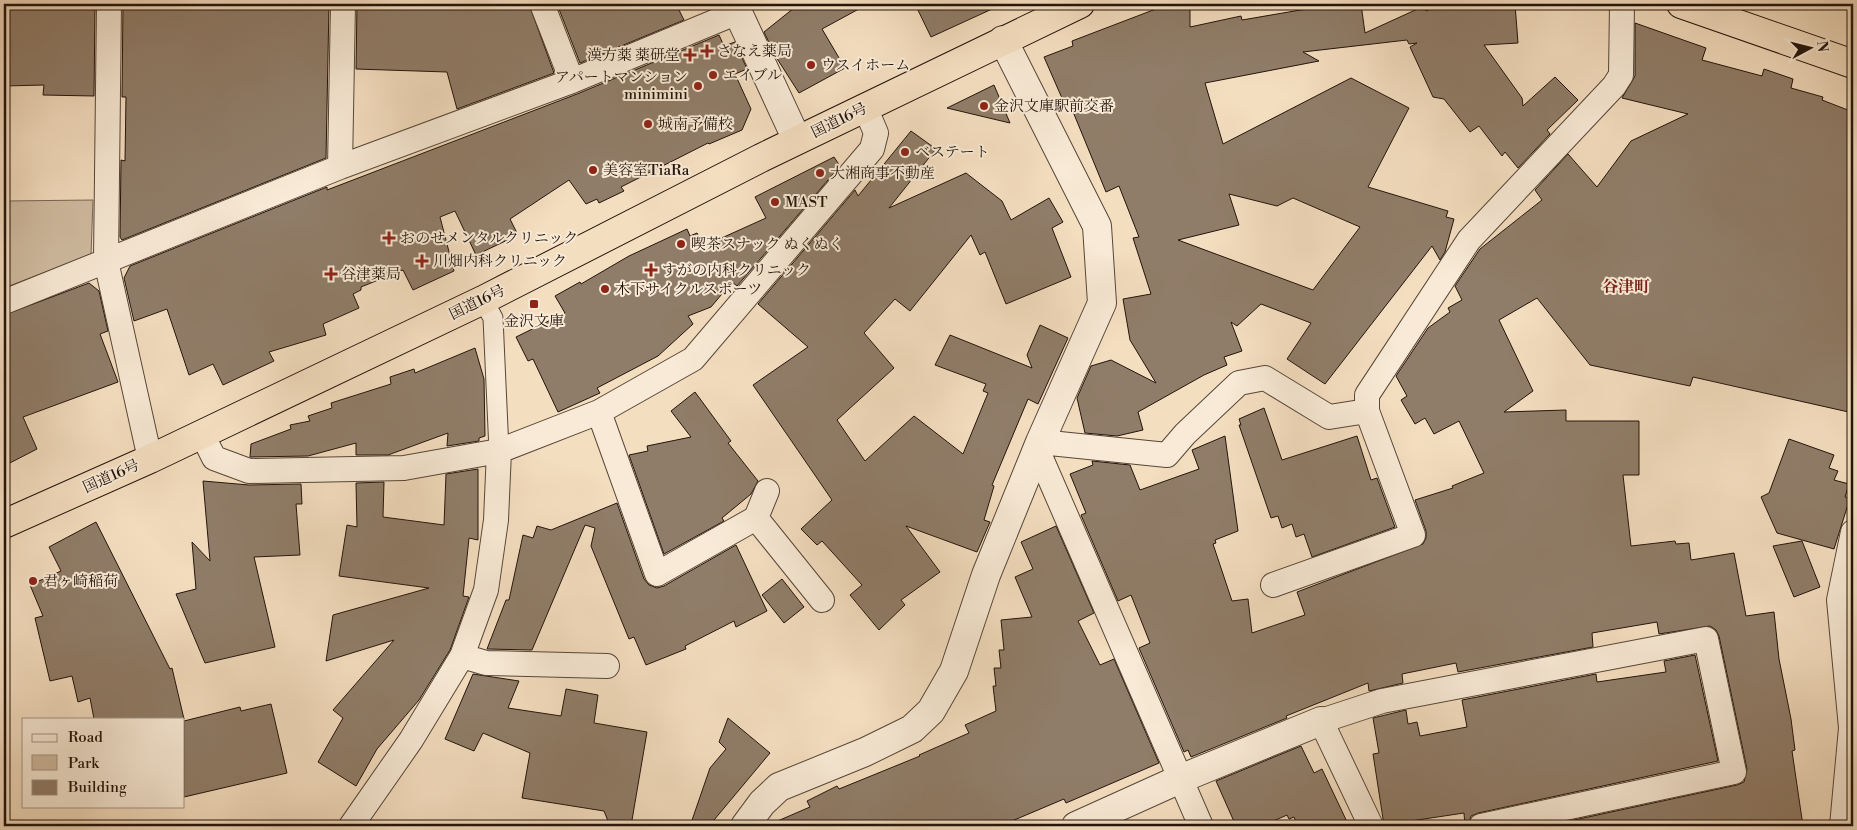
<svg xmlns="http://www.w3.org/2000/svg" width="1857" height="830" font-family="'Libre Bodoni','Noto Serif JP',serif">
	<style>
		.green { fill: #d0bca1; stroke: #7a6856 }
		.building { fill: #907d69; stroke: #23140b; fill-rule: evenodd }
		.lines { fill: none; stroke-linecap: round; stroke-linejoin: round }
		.pedestrian-casing { stroke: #574638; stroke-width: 21 }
		.minor-casing { stroke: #574638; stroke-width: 26 }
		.tertiary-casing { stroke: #574638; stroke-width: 30 }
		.trunk-casing { stroke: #23140b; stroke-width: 30 }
		.pedestrian { stroke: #f8ead6; stroke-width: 19 }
		.minor { stroke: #f8ead6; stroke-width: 24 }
		.tertiary { stroke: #f8ead6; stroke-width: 28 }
		.trunk { stroke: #f4dec0; stroke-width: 28 }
		.poi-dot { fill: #8f2418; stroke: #f8ead6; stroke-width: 2 }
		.labels { text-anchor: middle; stroke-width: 4; stroke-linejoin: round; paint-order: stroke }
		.poi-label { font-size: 15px; fill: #23140b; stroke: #f8ead6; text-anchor: start }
		.street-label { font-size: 15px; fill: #23140b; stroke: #f8ead6 }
		.neighbourhood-label { font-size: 16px; font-weight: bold; fill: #7a1f14; stroke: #f8ead6 }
	</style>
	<rect width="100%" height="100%" fill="#f4dec0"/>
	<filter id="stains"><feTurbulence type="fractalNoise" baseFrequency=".004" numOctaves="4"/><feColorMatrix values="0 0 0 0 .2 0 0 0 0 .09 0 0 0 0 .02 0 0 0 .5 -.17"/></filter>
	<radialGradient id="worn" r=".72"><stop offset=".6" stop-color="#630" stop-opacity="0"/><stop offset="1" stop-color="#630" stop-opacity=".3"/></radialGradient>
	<path class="green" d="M93,200L91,255L4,288V201Z"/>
	<path class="building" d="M4,4H95L94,96L43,95L44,85L4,86Z
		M123,4H329L326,158L122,240L120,237L121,160L125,161L126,97H122Z
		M357,4H529L554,73L457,109L447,72L356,69Z
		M557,4H676L684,20L580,63Z
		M799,4H868L822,29L845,68L799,93L776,57L764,32Z
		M915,4H1003L931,37Z
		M1318,4H1361L1365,33L1424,6L1426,11L1442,4H1515L1518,43L1484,45L1522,98L1523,106L1555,77L1578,100L1547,130L1550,134L1518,168L1505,152L1502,156L1479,126L1470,132L1444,99L1433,97L1410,47L1417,43L1409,44L1407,40L1303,52L1319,61L1205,83L1223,144L1351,78L1409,108L1368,187L1448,211L1446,217L1454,219L1445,252L1440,260L1432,246L1325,384L1287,359L1311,323L1261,304L1237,326L1231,322L1242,351L1224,357L1227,365L1204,375L1138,412L1143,430L1117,436L1085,433L1077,398L1091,366L1111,360L1156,383L1130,340L1123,299L1151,294L1133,238L1139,237L1119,186L1106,192L1069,102L1065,105L1044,57L1073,46L1072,41L1161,7L1190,6V27L1241,16L1242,20L1318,7ZM1229,194L1277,206L1293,198L1360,227L1313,290L1178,240L1239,225Z
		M1635,23L1706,48L1702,60L1762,76L1764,69L1793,79L1791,88L1823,97L1822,100L1853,112V413L1693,377L1690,386L1590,365L1537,298L1499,320L1533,391L1504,412L1566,410V421H1639V475H1623L1631,546L1675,541L1676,544L1689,543L1691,560L1734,553L1746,616L1774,612L1779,659L1791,719L1795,750L1792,751L1803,826H1546L1737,785L1744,782L1747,769L1719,636L1716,630L1710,626L1659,634L1657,622L1592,633L1593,647L1458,672L1456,663L1402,674L1403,683L1369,691L1368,683L1286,716L1287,718L1191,757L1188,750L1184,752L1139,648L1150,643L1131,595L1118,601L1081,515L1086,513L1070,474L1093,465L1092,461L1130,465L1140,490L1199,469L1192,450L1225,436L1238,531L1215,540L1216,543L1213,544L1232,601L1248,599L1252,633L1305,615L1297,592L1423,544L1426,538V531L1415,500L1453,488L1452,486L1484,473L1459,421L1434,434L1425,418L1415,424L1401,400L1407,396L1396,376L1428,328L1450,312L1448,308L1462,300L1455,286L1480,249L1542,200L1535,190L1568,154L1597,187L1631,141L1688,114L1622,98L1635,76Z
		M719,35L724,46L735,42L747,69L735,74L751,109L742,130L709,144L708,143L621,187L624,191L599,203L597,199L586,204L569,180L510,219L518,235L476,255L455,211L440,217L454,271L413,290L403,270L361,287V290L353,294L359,308L323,324L326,335L269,352L274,361L223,385L213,364L189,375L167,309L134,321L124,278L130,266L327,187V190L577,94Z
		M994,85L1010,123L947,108Z
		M911,131L936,149L889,208L966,173L1002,201L1011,220L1049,198L1063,222L1052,228L1071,277L1006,304L985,252L980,255L971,235L910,311L895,299L864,333L894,368L837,420L865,461L914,416L963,454L988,393L983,391L986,384L935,365L950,335L1032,368L1027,355L1040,325L1068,338L1038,404L1028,399L992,485L994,486L984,520L990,522L977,552L906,526L940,572L901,600L905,605L879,630L850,595L862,585L822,541L817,545L801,529L832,500L753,385L808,347L758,304L855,190L858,196Z
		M834,157L840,166L737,286L732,282L711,307L688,316L693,324L658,356L597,388L600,393L558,412L533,359L528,361L516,337L565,313L555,296L580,282L581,284L629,256L687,229L690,236L697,233L704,246L766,218L755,197Z
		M89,283L99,291L108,331L100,334L118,382L23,417L37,449L4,466V315Z
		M475,348L484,379L485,436L479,438V441L447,446L448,433L388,455H356V443L308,456L250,457L251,444L291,429L290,425L310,421L308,416L332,408L331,403L391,384L390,377L414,369L415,373Z
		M695,392L731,441L728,443L758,481L751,494L722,518L724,521L664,554L629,455L648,451L647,446L691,437L671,411Z
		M1264,408L1282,460L1357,436L1371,480L1377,478L1395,527L1312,557L1304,534L1296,537L1292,524L1282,528L1278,516L1271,518L1239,425H1241L1239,419Z
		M1789,439L1834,455L1829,468L1838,471L1834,480L1849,484L1845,497L1850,498L1834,549L1777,533L1761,497L1769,493Z
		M478,469V540L469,538L463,596L469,597L450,650L419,700L377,749L356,786L318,762L343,718L333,710L394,640L326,661L333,615L429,588L339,576L347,525L357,527L356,483L384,482L383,517L444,525L446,474Z
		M203,481L249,485L301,484L302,504H296L300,555L254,557L275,647L205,663L176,594L196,589L192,542L210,561Z
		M617,503L644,579L649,585L657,588L664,586L736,545L767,611L736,627L734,621L685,646L686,649L646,665L634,637L629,639L591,546L595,528L585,525L532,650L487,649L506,600H509L523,535L533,538L537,526L551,530Z
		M96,522L170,669L172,668L184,719H94L90,698L78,702L72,676L50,681L35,618L43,616L30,585L61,571L49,547Z
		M1056,526L1094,613L1078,621L1100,665L1114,659L1159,763L1066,803L1064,799L1000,826H766L810,807L807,801L837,786L839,789L920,756L919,755L969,733L965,725L996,711L993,686H996L994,668H1001L999,650H1004L1001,620L1032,617L1015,577L1033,569L1021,542Z
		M1802,541L1820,587L1794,597L1773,546Z
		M782,579L804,607L784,623L762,595Z
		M1695,655L1718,761L1478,813L1471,816L1468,826H1465L1464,813L1384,825L1373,754L1379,753L1373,718L1406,710L1408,724L1417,722L1420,736L1467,727L1462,700L1596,674L1597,682L1666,672L1664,661Z
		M473,674L519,681L508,708L561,716L566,689L598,695L594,723L647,732L631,826H610L604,811L522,798L530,753L483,733L474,751L445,739Z
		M271,704L287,773L184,797V721L240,707L241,711Z
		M728,718L770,753L709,826H690L710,768L726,749L719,742Z
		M1301,746L1314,773L1322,769L1349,826H1298L1294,817L1289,819L1287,815L1262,826H1236L1216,781Z"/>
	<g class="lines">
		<defs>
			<path id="pedestrian" d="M483,300L493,318L499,451"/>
			<path id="minor" d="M109,4L106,261L150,459
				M542,4L572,81
				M340,167L343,4
				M4,302L340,167L572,81L738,12
				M599,412L657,574L756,518
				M202,434L214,458L249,471L404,468L499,451L599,412L693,359L872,149L876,133L865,107
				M1040,442L1167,455L1185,434L1239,383L1265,378L1329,417L1367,411V395L1469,240L1614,86L1621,75L1622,4
				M1037,449L1201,826
				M767,491L756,518L822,600
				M1273,585L1413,535L1367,411
				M462,656L486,663L607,666
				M351,826L411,740L462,656L486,590L496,520L499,451
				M1371,826L1321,721L1382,701L1706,639L1734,772L1481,826
				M1842,826L1851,728L1839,600L1853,532"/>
			<path id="tertiary" d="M734,4L797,140
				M745,826L762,803L779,787L865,752L912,729L931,711L954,671L986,575L1040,442L1102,303L1097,226L1003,40
				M1076,826L1180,779L1321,721"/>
			<path id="trunk" d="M1681,4L1853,64
				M4,524L150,459L483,300L761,158L1080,4"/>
		</defs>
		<use href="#pedestrian" class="pedestrian-casing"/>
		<use href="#minor" class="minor-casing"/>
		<use href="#tertiary" class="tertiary-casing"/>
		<use href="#trunk" class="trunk-casing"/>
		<use href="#pedestrian" class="pedestrian"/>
		<use href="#minor" class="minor"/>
		<use href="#tertiary" class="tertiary"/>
		<use href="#trunk" class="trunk"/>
	</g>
	<g class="poi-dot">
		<path d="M704.5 43.5h5v5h5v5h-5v5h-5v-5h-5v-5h5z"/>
		<path d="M687.5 47.5h5v5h5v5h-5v5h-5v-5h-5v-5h5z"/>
		<circle cx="811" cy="65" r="5"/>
		<circle cx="713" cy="75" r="5"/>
		<circle cx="698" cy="86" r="5"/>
		<circle cx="984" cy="106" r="5"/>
		<circle cx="648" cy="124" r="5"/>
		<circle cx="905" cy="152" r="5"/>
		<circle cx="593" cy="170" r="5"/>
		<circle cx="820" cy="173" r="5"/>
		<circle cx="775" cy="202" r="5"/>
		<path d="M386.5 230.5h5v5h5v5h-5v5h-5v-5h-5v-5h5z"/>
		<circle cx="681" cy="244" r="5"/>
		<path d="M419.5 253.5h5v5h5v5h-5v5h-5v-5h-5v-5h5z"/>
		<path d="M648.5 262.5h5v5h5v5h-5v5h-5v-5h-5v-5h5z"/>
		<path d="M328.5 266.5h5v5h5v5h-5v5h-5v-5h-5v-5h5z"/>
		<circle cx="605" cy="289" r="5"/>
		<rect x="529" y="299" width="10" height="10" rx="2.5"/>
		<circle cx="33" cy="581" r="5"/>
	</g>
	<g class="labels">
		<g class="poi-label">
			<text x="717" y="56">さなえ薬局</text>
			<text x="680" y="60" text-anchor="end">漢方薬 薬研堂</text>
			<text x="821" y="70">ウスイホーム</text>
			<text x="723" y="80">エイブル</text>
			<text x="688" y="82" text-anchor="end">アパートマンション<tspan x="688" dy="17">minimini</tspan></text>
			<text x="994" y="111">金沢文庫駅前交番</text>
			<text x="658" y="129">城南予備校</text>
			<text x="915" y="157">ベステート</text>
			<text x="603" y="175">美容室TiaRa</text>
			<text x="830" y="178">大湘商事不動産</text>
			<text x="785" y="207">MAST</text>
			<text x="400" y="243">おのせメンタルクリニック</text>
			<text x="691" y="249">喫茶スナック ぬくぬく</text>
			<text x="433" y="266">川畑内科クリニック</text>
			<text x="662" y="275">すがの内科クリニック</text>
			<text x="341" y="279">谷津薬局</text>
			<text x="615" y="294">木下サイクルスポーツ</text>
			<text x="534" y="326" text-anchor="middle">金沢文庫</text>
			<text x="43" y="586">君ヶ崎稲荷</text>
		</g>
		<g class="street-label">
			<text transform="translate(839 120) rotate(-26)" y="5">国道16号</text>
			<text transform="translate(477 302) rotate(-26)" y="5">国道16号</text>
			<text transform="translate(111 476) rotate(-24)" y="5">国道16号</text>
		</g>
		<g class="neighbourhood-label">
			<text x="1626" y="292">谷津町</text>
		</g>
	</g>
	<rect width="1857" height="830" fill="none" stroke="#f4dec0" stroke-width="20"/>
	<rect x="5" y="5" width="1847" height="820" fill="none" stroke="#23140b" stroke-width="2.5"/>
	<rect x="10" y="10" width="1837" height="810" fill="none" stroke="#23140b"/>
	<rect x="22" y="718" width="162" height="90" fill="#f8ead6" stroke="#a39485"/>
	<rect x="32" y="734" width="25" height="8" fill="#f8ead6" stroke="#a39485"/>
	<text x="68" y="742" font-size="15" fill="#23140b">Road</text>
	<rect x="32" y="755" width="25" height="15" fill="#d0bca1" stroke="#a39485"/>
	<text x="68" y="768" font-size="15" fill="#23140b">Park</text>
	<rect x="32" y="780" width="25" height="15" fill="#907d69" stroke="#a39485"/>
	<text x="68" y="792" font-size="15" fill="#23140b">Building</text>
	<g transform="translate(1810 48) rotate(83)" stroke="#f8ead6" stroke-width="4" paint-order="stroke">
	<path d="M0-4L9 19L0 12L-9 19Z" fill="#23140b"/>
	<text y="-8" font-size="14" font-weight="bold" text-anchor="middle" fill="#23140b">N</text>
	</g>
	<rect width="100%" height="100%" filter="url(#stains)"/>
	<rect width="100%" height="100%" fill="url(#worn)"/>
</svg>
